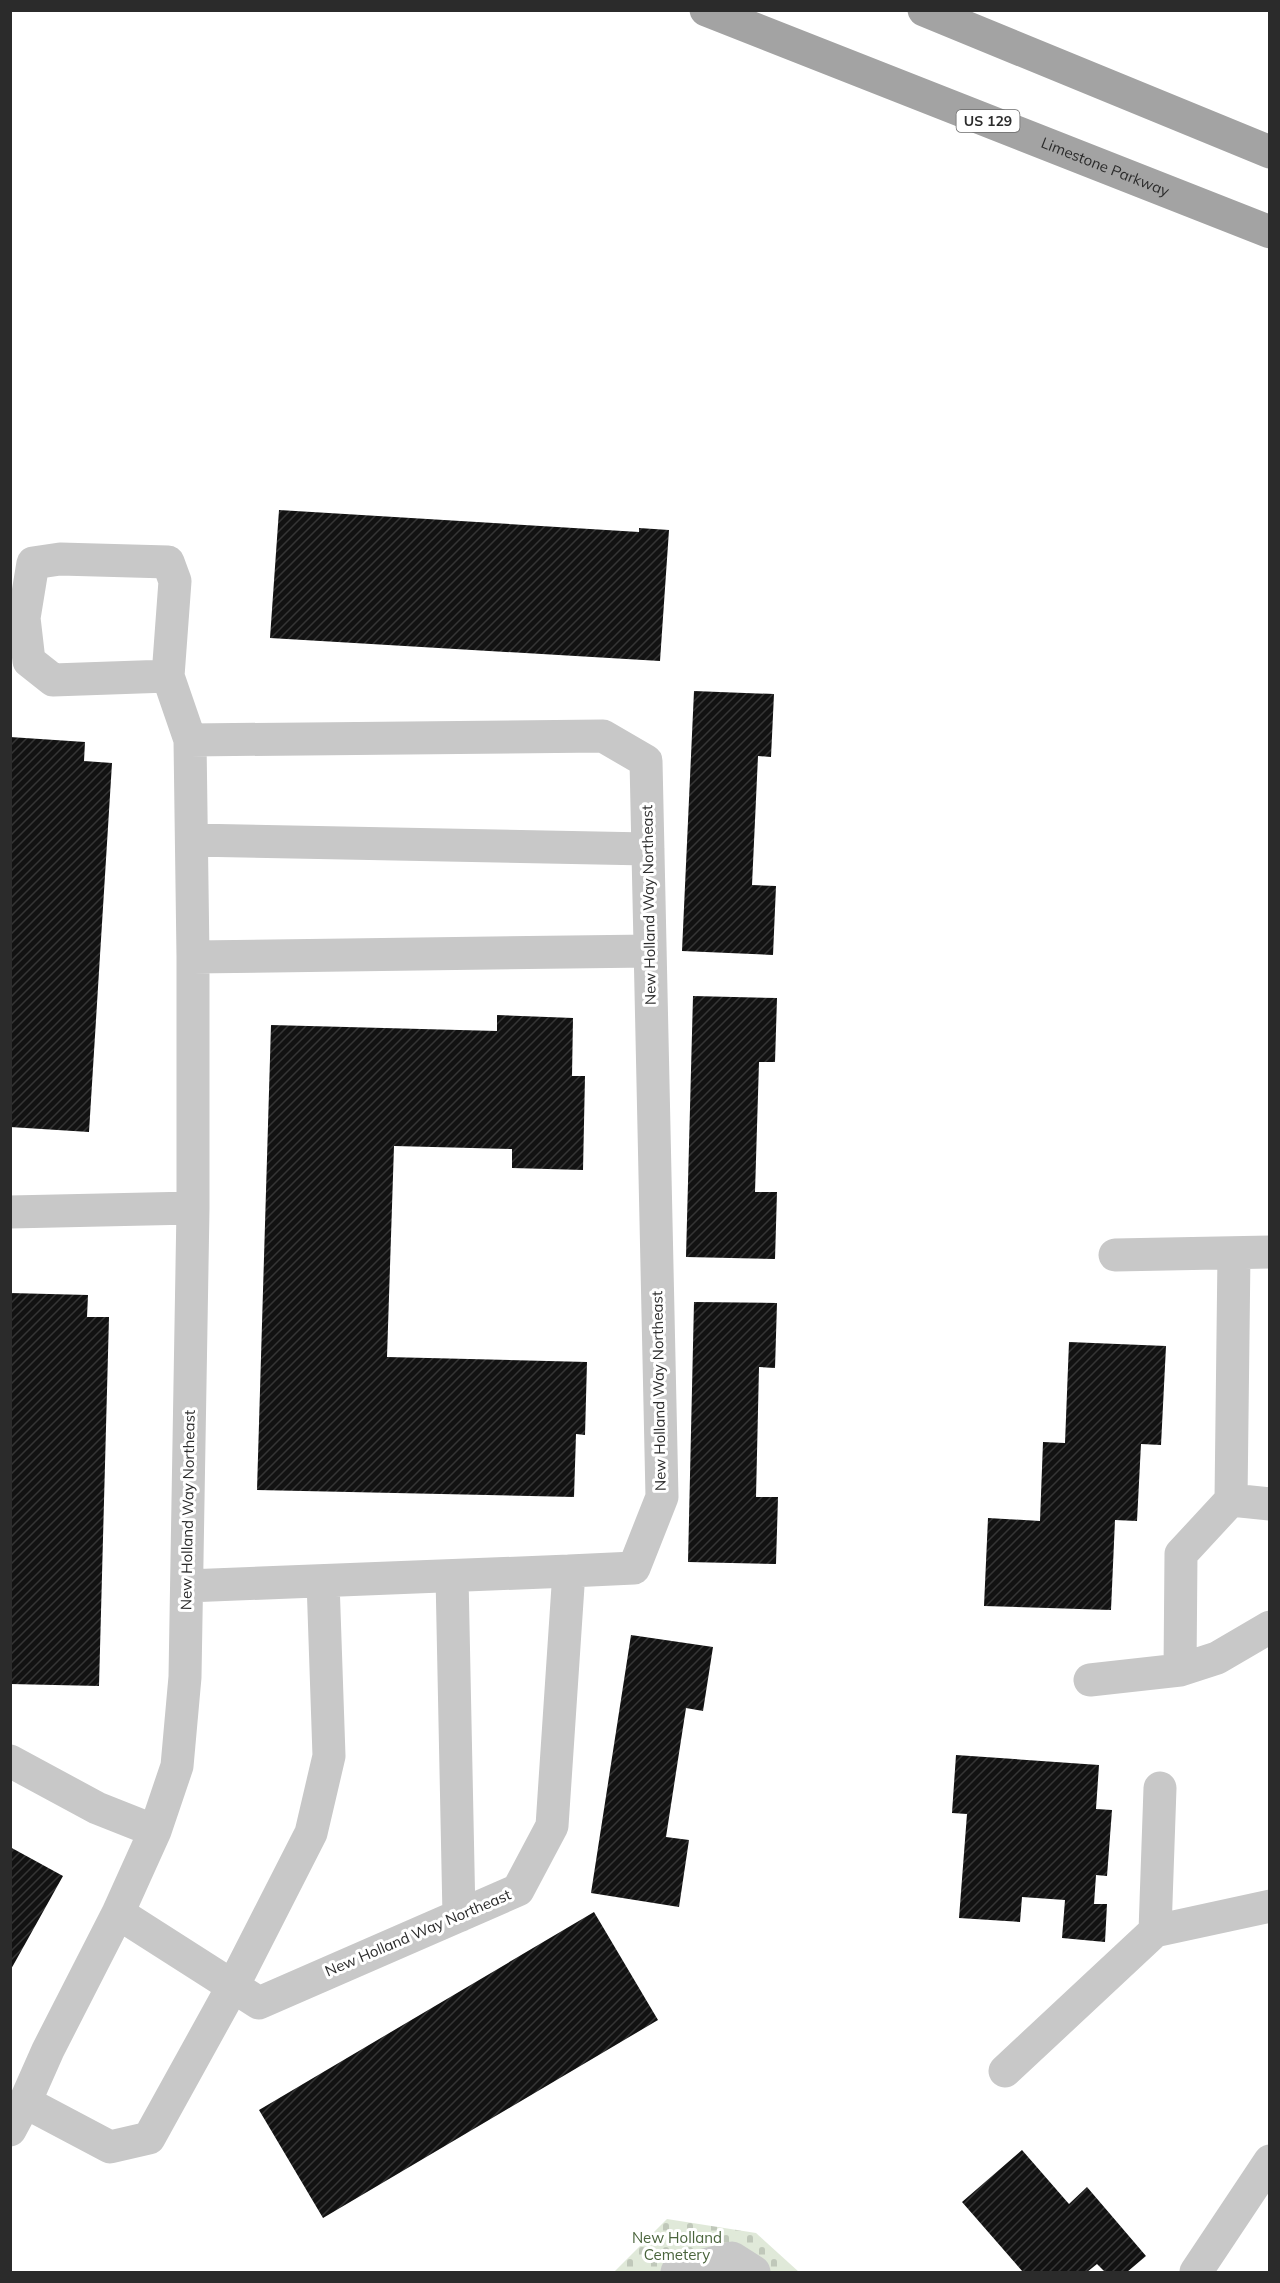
<svg xmlns="http://www.w3.org/2000/svg" width="1280" height="2283" font-family="Mulish,sans-serif">
	<style>
		.cemetery { fill: url(#cemetery-stones) }
		.building { fill: url(#building-hatch) }
		.lines { fill: none; stroke-linecap: round; stroke-linejoin: round }
		.minor { stroke: #c8c8c8; stroke-width: 33 }
		.major { stroke: #a3a3a3; stroke-width: 33 }
		.labels { text-anchor: middle; stroke-width: 6; stroke-linejoin: round; paint-order: stroke }
		.shield { fill: #fff; stroke: #6b6b6b; stroke-width: 1.5 }
		.shield-label { font-size: 14px; font-weight: bold; fill: #2b2b2b }
		.street-label { font-size: 15px; fill: #2b2b2b; stroke: #fff }
		.park-label { font-size: 15px; fill: #4a643c; stroke: #fff }
	</style>
	<defs>
		<pattern id="cemetery-stones" width="16" height="16" patternUnits="userSpaceOnUse" patternTransform="scale(1.5)"><rect width="16" height="16" fill="#e0e9d9"/><path d="M2 7V4a2 2 0 0 1 4 0v3zM10 15v-3a2 2 0 0 1 4 0v3z" fill="#c0c8ba"/></pattern>
		<pattern id="building-hatch" width="6" height="6" patternUnits="userSpaceOnUse" patternTransform="scale(1.5)"><rect width="6" height="6" fill="#121212"/><path d="M-1 1l2-2M0 6l6-6M5 7l2-2" fill="none" stroke="#353535"/></pattern>
	</defs>
	<rect width="100%" height="100%" fill="#fff"/>
	<path class="cemetery" d="M667,2219L756,2233L799,2272H614Z"/>
	<path class="building" d="M279,510L639,532V528L669,530L660,661L270,638Z
		M694,691L774,694L771,757L758,756L752,885L776,886L773,955L682,951Z
		M10,737L85,742L84,761L112,763L89,1132L10,1127Z
		M693,996L777,998L775,1062H759L755,1192H777L775,1259L686,1257Z
		M497,1015L573,1018L572,1076H585L583,1170L512,1168V1149L394,1146L387,1357L587,1362L585,1435L576,1434L574,1497L257,1490L271,1025L497,1031Z
		M10,1293L88,1295L87,1317H109L99,1686L10,1684Z
		M694,1302L777,1303L775,1368L759,1367L756,1497H778L776,1564L688,1562Z
		M1069,1342L1166,1346L1161,1445L1141,1444L1137,1521L1115,1520L1111,1610L984,1606L988,1518L1040,1521L1043,1442L1065,1443Z
		M631,1635L713,1647L703,1711L686,1708L666,1837L689,1840L679,1907L591,1893Z
		M956,1755L1099,1765L1096,1809L1112,1810L1107,1876L1096,1875L1094,1904H1107L1105,1942L1062,1938L1065,1900L1022,1897L1020,1922L959,1918L967,1814L952,1813Z
		M10,1847L63,1876L10,1971Z
		M594,1912L658,2020L323,2218L259,2110Z
		M1022,2150L1069,2204L1087,2187L1146,2256L1127,2272H1105L1097,2264L1087,2272H1023L962,2202Z"/>
	<g class="lines">
		<path class="minor" d="M168,676L175,581L168,562L60,559L33,563L24,618L29,661L53,680L168,676L190,740
			M603,736L646,761L662,1497L634,1568L569,1571L552,1826L518,1890L259,2003L118,1913L155,1831L177,1766L185,1677L193,1208V957L190,740Z
			M192,840L648,849
			M193,957L650,951
			M10,1212L193,1208
			M1115,1255L1270,1252
			M1231,1500L1234,1253
			M452,1576L459,1916
			M187,1586L569,1571
			M1180,1670L1181,1554L1231,1500L1270,1504
			M1090,1680L1180,1670L1217,1658L1270,1627
			M10,1761L97,1808L155,1831
			M1160,1788L1155,1931L1270,1906
			M118,1913L48,2050L25,2102L110,2147L149,2138L233,1986L311,1833L329,1756L323,1581
			M1005,2071L1155,1931
			M10,2130L25,2102
			M677,2272L732,2258L754,2272
			M1196,2272L1270,2161"/>
		<g class="major">
			<path id="s1" d="M706,10L1270,232"/>
			<path d="M924,10L1270,152"/>
		</g>
	</g>
	<g class="labels">
		<rect class="shield" x="956.5" y="110" width="63" height="22" rx="4.5"/>
		<g class="shield-label">
			<text x="988" y="126">US 129</text>
		</g>
		<g class="street-label">
			<text dy="5" stroke="none"><textPath href="#s1" startOffset="429">Limestone Parkway</textPath></text>
			<text transform="translate(649 905) rotate(-91)" y="5">New Holland Way Northeast</text>
			<text transform="translate(659 1391) rotate(-91)" y="5">New Holland Way Northeast</text>
			<text transform="translate(188 1510) rotate(-89)" y="5">New Holland Way Northeast</text>
			<text transform="translate(418 1933) rotate(-23)" y="5">New Holland Way Northeast</text>
		</g>
		<g class="park-label">
			<text x="677" y="2243">New Holland<tspan x="677" dy="17">Cemetery</tspan></text>
		</g>
	</g>
	<rect width="1280" height="2283" fill="none" stroke="#2b2b2b" stroke-width="24"/>
</svg>
